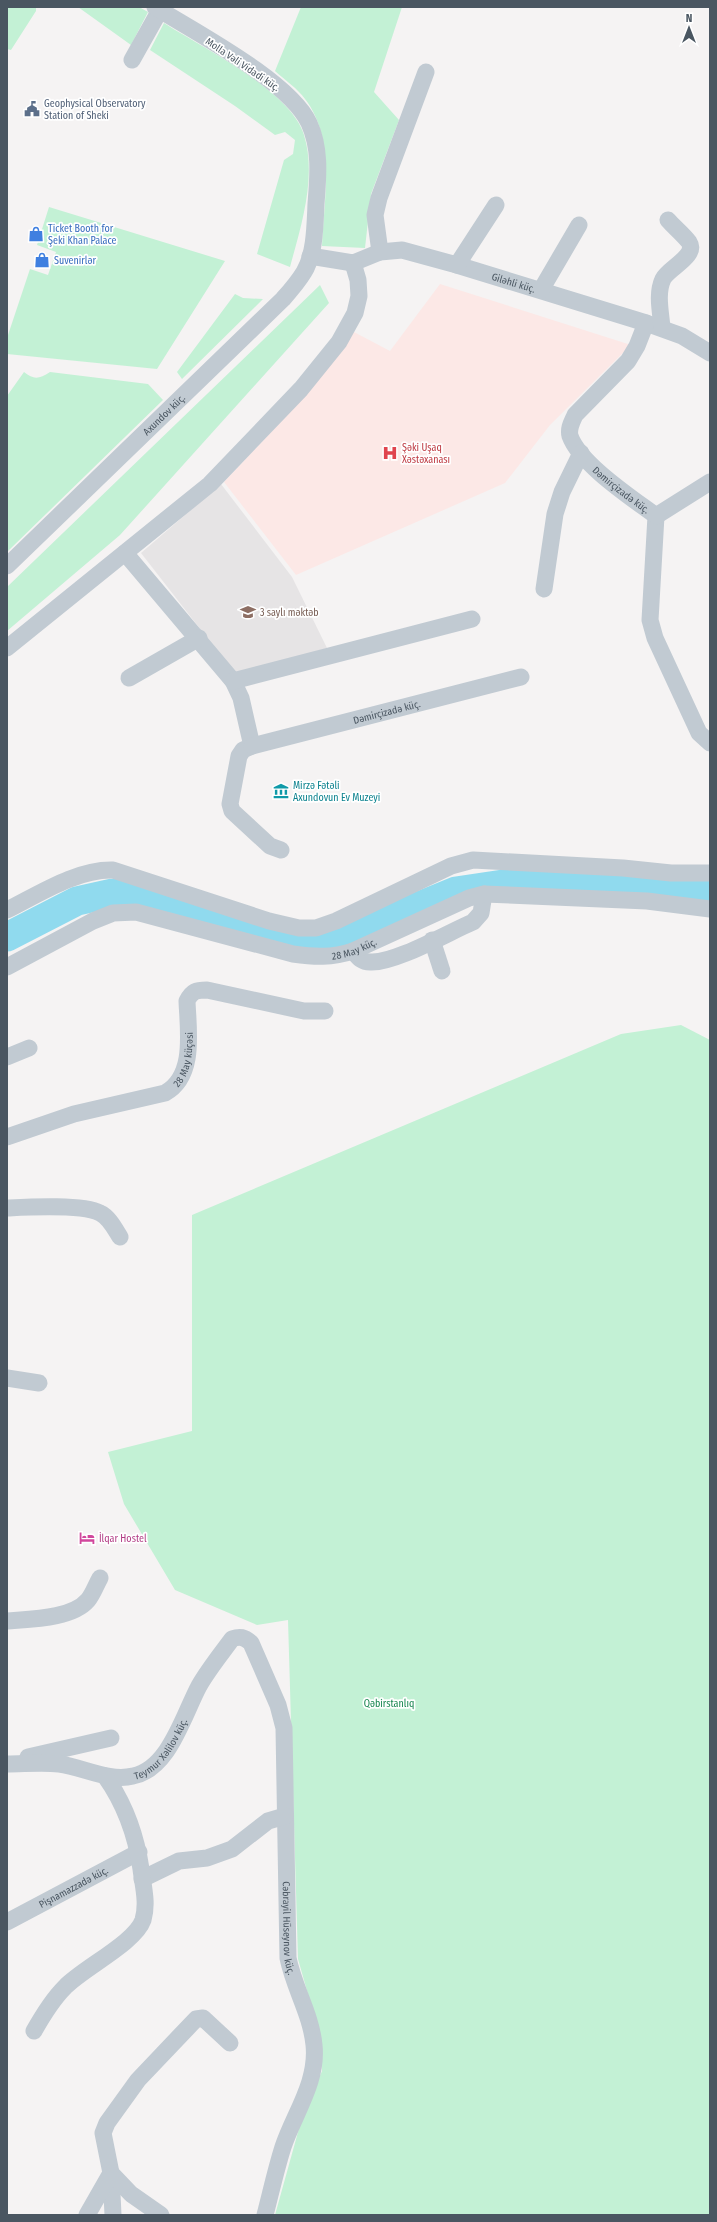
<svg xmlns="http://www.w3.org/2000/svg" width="717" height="2222" font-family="'Fira Sans Condensed',sans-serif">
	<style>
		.education { fill: #e6e4e5 }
		.medical { fill: #fce8e6 }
		.green { fill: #c3f1d5 }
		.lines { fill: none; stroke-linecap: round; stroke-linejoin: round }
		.river { stroke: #90daee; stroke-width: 29 }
		.minor { stroke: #c1cad2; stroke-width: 17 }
		.labels { text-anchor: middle; stroke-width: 3.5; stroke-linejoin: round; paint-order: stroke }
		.street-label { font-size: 10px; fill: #4a5661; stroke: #fff }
		.service-label { font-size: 10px; fill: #4e5e75; stroke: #fff; text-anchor: start }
		.shop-label { font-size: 10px; fill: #366cbe; stroke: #fff; text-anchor: start }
		.health-label { font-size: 10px; fill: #be3a42; stroke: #fff; text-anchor: start }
		.education-label { font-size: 10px; fill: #785e54; stroke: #fff; text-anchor: start }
		.culture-label { font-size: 10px; fill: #0d838f; stroke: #fff; text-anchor: start }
		.hotel-label { font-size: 10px; fill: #b23c85; stroke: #fff; text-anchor: start }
		.park-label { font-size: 10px; fill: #17864f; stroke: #fff }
	</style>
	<rect width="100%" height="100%" fill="#f5f3f3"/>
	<path class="education" d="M221,484L292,577L327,648L236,675L141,553Z"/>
	<path class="medical" d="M440,284L631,345L550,425L505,483L296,575L224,482L307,394L354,332L390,351Z"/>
	<path class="green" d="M7,7H36V11L11,50L7,49Z
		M78,7H139L148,12L131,45Z
		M301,7H402L374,92L399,120L371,194L365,248L322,246C324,199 336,139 305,99C298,89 285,80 275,71Z
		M164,23C203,48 291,91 304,135C317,177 301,226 290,267L257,254L284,160L293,154L295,140L285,132L275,135L235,106L150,50Z
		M49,207L225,261L157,369L7,354V338L30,269L48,275L56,252L37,245Z
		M320,285L329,303L120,535L7,631V587Z
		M235,294L243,298L263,299L182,379L177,372Z
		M24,372C34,380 39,379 50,372L148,384L163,400L7,552V396Z
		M681,1025L710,1040V2215H275L303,2114L322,2071L319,2033L298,1959L288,1620L257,1625L175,1590L124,1504L108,1452L192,1431V1215L621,1034Z"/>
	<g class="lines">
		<path class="river" d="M7,937L77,901L113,893L136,895L276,938L325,941L385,920L456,891L503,884L655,886L710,892"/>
		<g class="minor">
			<path d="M132,60L160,10"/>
			<path d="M380,252L375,215L379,198L426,72"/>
			<path id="s1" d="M310,256L353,263L380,252L402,250L457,265L646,323L682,336L710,353"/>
			<path d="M457,265L496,205"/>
			<path d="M541,290L579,225"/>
			<path id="s2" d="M646,323L637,346L628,361L575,415C572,422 568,428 570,436C580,464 632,498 656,516L650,620L655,638L699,733L710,743"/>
			<path d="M662,328C661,313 656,294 663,279C668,268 698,256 689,242C683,234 674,227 668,220"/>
			<path d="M656,516L710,482"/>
			<path d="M125,553L233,681L241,698L252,746L243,750L239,756L230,804L232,811L270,846L281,850"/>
			<path id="s3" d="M7,566L283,299C291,290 298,282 304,272C315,254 315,225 316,204C318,177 321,149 309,123C289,81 195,32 155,7"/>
			<path d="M544,589L555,514L562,492L581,453"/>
			<path d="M7,648L210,484L301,389L339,342L355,313L359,296L358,280L353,263"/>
			<path d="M129,678L199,638"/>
			<path d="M233,681L472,619"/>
			<path id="s4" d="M252,746L521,677"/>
			<path d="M7,910C39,894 77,869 113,870L269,921L299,928H316L336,921L451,866L473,860L623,868L671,873H710"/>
			<path d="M432,940L442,971"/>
			<path d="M353,951C358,957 361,962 370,962C394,964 449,932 473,922L481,913L484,894"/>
			<path id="s5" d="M7,967L93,921L113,913L136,912L293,954C314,957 332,958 353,951L469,898L484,894L647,901L710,909"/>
			<path d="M7,1057L29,1048"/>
			<path id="s6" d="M7,1137L74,1114L165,1093C196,1076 188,1030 187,1001C192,991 196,990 207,990L304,1011H325"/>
			<path d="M7,1208C28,1207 83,1204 100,1213C109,1217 115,1229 120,1237"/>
			<path d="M7,1378L39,1383"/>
			<path d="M7,1621C30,1619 72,1619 88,1600C93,1594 96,1585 100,1578"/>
			<path d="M28,1757L111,1738"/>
			<path id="s7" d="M7,1764C24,1764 42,1762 59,1764C83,1767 109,1782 133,1776C169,1769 183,1716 199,1686C208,1670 221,1654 232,1639C240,1636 244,1637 251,1643L278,1705L284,1728L288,1958C294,1988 311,2014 314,2045C318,2082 294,2114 283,2147C276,2169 271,2192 265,2215"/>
			<path d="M142,1879L179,1861L207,1858L232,1849L268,1821L285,1816"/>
			<path id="s8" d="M7,1922L139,1852"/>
			<path d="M34,2031C43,2015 52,2000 65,1987C83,1968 135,1943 143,1920C148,1903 143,1886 141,1869C136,1835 125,1804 105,1776"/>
			<path d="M111,2173L113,2215"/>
			<path d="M87,2215L111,2173"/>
			<path d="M161,2215L131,2194L111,2173L103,2133L107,2123L138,2080L196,2019L203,2018L230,2043"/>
		</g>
	</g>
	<defs>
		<symbol id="civic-bare" viewBox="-9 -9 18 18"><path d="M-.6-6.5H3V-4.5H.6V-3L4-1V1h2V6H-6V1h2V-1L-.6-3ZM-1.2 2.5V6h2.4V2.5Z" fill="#5c6f8a" stroke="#fff" stroke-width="2.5" paint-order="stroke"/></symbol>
		<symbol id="shop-bare" viewBox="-9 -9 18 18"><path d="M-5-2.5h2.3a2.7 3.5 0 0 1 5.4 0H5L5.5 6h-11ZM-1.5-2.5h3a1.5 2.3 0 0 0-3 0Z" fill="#3f7fe0" stroke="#fff" stroke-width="2.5" paint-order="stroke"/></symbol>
		<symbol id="hospital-bare" viewBox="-9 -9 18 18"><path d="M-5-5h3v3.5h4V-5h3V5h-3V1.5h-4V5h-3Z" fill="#e0444e" stroke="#fff" stroke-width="2.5" paint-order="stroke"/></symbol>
		<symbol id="school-bare" viewBox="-9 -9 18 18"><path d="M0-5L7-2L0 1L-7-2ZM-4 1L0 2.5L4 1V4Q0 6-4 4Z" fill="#8d6e63" stroke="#fff" stroke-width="2.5" paint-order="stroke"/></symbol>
		<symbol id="museum-bare" viewBox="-9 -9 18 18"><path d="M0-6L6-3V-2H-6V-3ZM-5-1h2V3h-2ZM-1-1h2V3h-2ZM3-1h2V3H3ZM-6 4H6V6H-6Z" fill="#0f9aa8" stroke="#fff" stroke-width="2.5" paint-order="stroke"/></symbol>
		<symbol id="hotel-bare" viewBox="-9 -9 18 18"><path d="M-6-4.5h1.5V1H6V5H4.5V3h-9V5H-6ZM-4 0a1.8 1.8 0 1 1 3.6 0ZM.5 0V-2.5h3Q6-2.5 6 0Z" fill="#d1479c" stroke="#fff" stroke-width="2.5" paint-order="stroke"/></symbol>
	</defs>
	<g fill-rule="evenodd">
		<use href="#civic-bare" x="21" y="98" width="22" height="22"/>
		<use href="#shop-bare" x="25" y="223" width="22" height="22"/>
		<use href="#shop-bare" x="31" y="249" width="22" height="22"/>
		<use href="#hospital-bare" x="379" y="442" width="22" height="22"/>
		<use href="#school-bare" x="237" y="601" width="22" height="22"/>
		<use href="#museum-bare" x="270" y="780" width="22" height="22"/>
		<use href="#hotel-bare" x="76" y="1527" width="22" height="22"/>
	</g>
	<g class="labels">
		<g class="street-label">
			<text transform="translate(243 64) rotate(34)" y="4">Molla Vəli Vidadi küç.</text>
			<text dy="4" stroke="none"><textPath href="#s1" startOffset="211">Giləhli küç.</textPath></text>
			<text dy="4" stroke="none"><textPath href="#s3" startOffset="218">Axundov küç.</textPath></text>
			<text dy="4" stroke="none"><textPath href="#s2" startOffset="215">Dəmirçizadə küç.</textPath></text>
			<text dy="4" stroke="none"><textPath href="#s4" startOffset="139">Dəmirçizadə küç.</textPath></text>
			<text dy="4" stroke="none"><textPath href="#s5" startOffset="367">28 May küç.</textPath></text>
			<text dy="4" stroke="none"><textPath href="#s6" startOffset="205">28 May küçəsi</textPath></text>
			<text dy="4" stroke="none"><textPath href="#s7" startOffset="168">Teymur Xəlilov küç.</textPath></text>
			<text dy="4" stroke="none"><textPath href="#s8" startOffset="75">Pişnamazzadə küç.</textPath></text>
			<text dy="4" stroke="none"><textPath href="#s7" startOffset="613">Cəbrayil Hüseynov küç.</textPath></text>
		</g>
		<g class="service-label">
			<text x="44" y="107">Geophysical Observatory<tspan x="44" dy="12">Station of Sheki</tspan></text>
		</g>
		<g class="shop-label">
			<text x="48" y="232">Ticket Booth for<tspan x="48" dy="12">Şeki Khan Palace</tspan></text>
			<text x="54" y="264">Suvenirlər</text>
		</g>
		<g class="health-label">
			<text x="402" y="451">Şəki Uşaq<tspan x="402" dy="12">Xəstəxanası</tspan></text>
		</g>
		<g class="education-label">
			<text x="260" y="616">3 saylı məktəb</text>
		</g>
		<g class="culture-label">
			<text x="293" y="789">Mirzə Fətəli<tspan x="293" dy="12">Axundovun Ev Muzeyi</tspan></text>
		</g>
		<g class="hotel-label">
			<text x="99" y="1542">İlqar Hostel</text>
		</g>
		<g class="park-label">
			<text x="389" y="1707">Qəbirstanlıq</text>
		</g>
	</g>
	<rect width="717" height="2222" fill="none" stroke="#4a5661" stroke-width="16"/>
	<g transform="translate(689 28)" stroke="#ffffff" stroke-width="3" paint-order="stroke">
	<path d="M0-3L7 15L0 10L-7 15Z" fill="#4a5661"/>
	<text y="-6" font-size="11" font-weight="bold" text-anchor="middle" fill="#4a5661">N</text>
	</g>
</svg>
